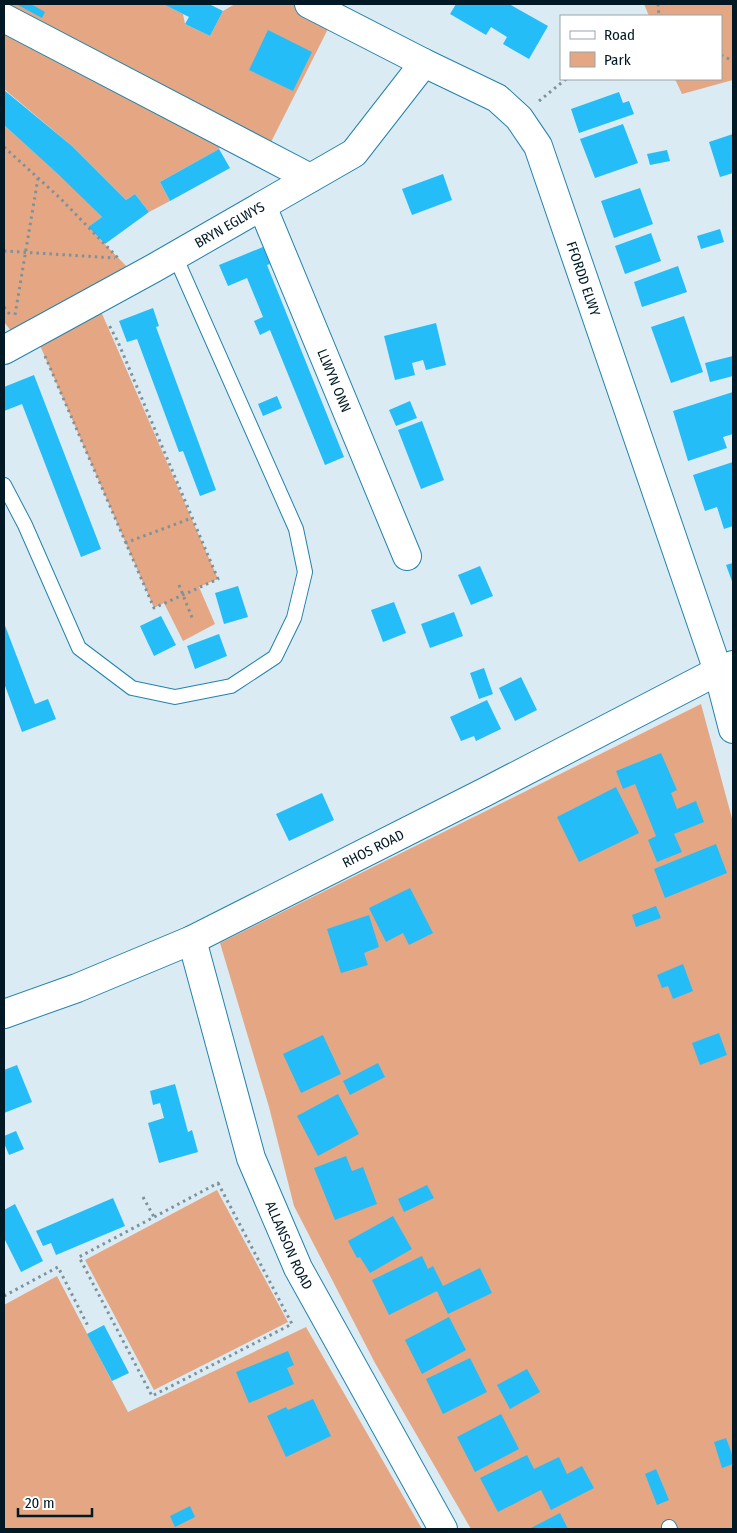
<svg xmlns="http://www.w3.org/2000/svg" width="737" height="1533" font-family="'Fira Sans Condensed',sans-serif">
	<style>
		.green { fill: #e5a783 }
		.building { fill: #24bdf7 }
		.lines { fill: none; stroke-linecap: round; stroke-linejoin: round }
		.service-casing { stroke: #2283ab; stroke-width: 16 }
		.minor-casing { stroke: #2283ab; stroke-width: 30 }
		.secondary-casing { stroke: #2283ab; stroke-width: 30 }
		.path { stroke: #7e929c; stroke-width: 3; stroke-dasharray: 2.5 4; stroke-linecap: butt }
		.service { stroke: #fff; stroke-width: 14 }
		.minor { stroke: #fff; stroke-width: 28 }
		.secondary { stroke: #fff; stroke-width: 28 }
		.labels { text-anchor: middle; stroke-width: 4; stroke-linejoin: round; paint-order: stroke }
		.street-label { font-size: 14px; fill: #001925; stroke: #fff }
	</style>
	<rect width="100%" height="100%" fill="#dbebf4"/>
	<path class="green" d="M4,4H163L183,14L185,24L210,36L223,11L235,4H309L334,17L265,154L228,135L219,149L160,182L170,201L149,212L135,194L126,200L72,146L4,89Z
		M644,4H733V80L682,94L675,79H721V16H649Z
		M4,125L62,177L102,217L88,227L137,277L96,300L218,579L199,587L215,624L183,641L164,603L154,608L35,334L16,337L4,322Z
		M701,704L733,822V1529H471L375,1363L294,1206L269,1107L220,943Z
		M217,1190L288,1322L154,1390L85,1260Z
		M57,1276L128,1412L306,1327L422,1529H4V1305Z"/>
	<path class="building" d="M16,4H31L45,12L42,18Z
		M163,4H209L223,11L210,36L185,24L189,17Z
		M456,4H509L548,26L529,59L503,44L507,37L491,27L486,35L450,14Z
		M268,30L312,52L293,91L249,70Z
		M4,90L72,146L126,200L135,194L149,212L105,244L88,227L102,217L58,174L4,125Z
		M619,92L623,103L629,101L634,114L579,133L571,109Z
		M623,124L638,163L595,178L580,139Z
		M733,134V173L720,177L709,142Z
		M219,149L230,168L170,201L160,182Z
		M667,150L670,161L650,165L647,154Z
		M443,174L452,200L412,215L402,189Z
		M640,188L653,224L614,238L601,201Z
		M720,229L724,242L701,249L697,236Z
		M651,233L661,261L625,274L615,246Z
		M263,247L270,264L267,265L344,457L325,465L270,330L260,335L254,321L263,317L247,278L228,286L219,265Z
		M678,266L687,292L642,307L634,282Z
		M153,308L159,326L156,327L216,490L200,496L183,451L179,452L137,339L127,342L119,321Z
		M684,316L703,372L671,383L651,327Z
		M436,323L446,365L426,370L423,360L412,363L415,375L395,380L384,336Z
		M733,356V376L710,382L705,363Z
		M34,375L101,549L81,557L22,404L4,411V387Z
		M733,392V434L723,437L727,448L688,461L673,411Z
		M277,396L282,408L263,416L258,404Z
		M410,401L417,418L396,426L389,410Z
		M422,421L444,480L421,489L398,430Z
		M733,462V526L724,529L717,507L705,511L693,475Z
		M733,563V584L726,565Z
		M480,566L493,596L471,605L458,575Z
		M238,586L248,617L224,624L215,593Z
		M394,602L406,633L383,642L371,610Z
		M454,612L463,636L430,648L421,624Z
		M161,616L176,645L154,656L140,626Z
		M4,623L35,704L48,699L56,719L22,732L4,683Z
		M219,634L227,656L195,669L187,646Z
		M484,668L493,694L479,699L470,673Z
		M521,677L537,710L515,721L499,688Z
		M487,700L501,729L476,741L474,736L461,741L450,717Z
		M661,753L677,790L671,793L677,809L696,801L704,822L674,834L682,852L657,862L648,840L656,836L635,784L623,789L616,771Z
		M616,787L639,833L579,862L557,817Z
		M322,793L334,820L289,841L276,814Z
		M716,844L727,873L665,898L654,869Z
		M410,888L433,933L409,945L403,933L386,942L369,908Z
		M656,906L661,918L636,927L632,915Z
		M369,915L379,947L364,953L368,965L341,973L327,929Z
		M683,964L693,991L673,999L668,986L662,988L657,975Z
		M719,1033L727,1055L700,1065L692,1043Z
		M323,1035L341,1074L301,1093L283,1054Z
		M378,1063L385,1077L350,1095L343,1081Z
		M17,1065L32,1102L4,1113V1070Z
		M175,1084L188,1132L192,1130L198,1152L159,1163L148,1123L164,1118L160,1103L153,1105L150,1091Z
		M338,1094L359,1134L318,1156L297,1116Z
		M16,1131L24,1149L9,1155L4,1143V1136Z
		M346,1156L352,1171L363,1167L377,1204L335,1220L314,1168Z
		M427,1185L434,1198L404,1212L398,1199Z
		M113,1198L125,1226L56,1255L51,1243L43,1246L36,1231Z
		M15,1204L43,1261L21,1272L4,1238V1210Z
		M393,1216L412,1249L370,1273L360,1257L357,1258L348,1241Z
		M422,1256L428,1269L433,1266L443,1286L480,1268L492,1293L448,1314L437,1291L389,1315L372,1280Z
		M449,1317L466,1350L422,1374L405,1340Z
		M104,1325L129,1373L112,1381L87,1334Z
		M288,1351L294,1365L287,1368L294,1384L249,1403L236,1372Z
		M470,1358L487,1392L443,1414L426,1379Z
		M527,1369L540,1392L510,1409L497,1385Z
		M313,1399L331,1436L286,1457L267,1416L286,1407L288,1410Z
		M501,1414L519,1449L475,1472L457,1437Z
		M726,1438L733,1457V1464L722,1468L714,1442Z
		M527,1455L534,1469L559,1457L567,1474L582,1466L594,1488L551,1510L541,1490L498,1512L480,1478Z
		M656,1469L669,1500L657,1505L645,1474Z
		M190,1506L195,1517L175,1527L170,1516Z
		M560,1513L568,1529H529Z"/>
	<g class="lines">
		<defs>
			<path id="service" d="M4,485L25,525L79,648L132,688L175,697L231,686L275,657L294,618L305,572L296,529L175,256
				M669,1527L670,1529"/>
			<g id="minor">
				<path id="s1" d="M309,4L424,63L497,98L519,118L538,146L718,671L733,729"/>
				<path d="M4,18L310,178"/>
				<path id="s2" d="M262,206L407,556"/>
				<path id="s3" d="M4,350L154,268L354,153L424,63"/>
				<path id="s4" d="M192,940L251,1158L298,1268L443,1529"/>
			</g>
			<g id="secondary">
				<path id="s5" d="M4,1014L77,988L192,940L485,792L718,671L733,665"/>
			</g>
		</defs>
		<use href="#service" class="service-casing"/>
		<use href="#minor" class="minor-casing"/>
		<use href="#secondary" class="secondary-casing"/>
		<path class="path" d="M658,4L659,16
			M721,55L733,61
			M539,101L566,79
			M4,147L60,198L118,258
			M4,251L115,258
			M4,307L12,317
			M15,315L38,178
			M45,356L154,608L218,579L118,342L108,323
			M125,543L192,518
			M179,585L193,620
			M218,1183L292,1324L152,1396L79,1257Z
			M143,1197L154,1217
			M4,1296L58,1267L89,1328"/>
		<use href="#service" class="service"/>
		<use href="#minor" class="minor"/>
		<use href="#secondary" class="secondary"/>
	</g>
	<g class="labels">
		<g class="street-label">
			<text dy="5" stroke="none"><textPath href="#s3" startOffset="258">BRYN EGLWYS</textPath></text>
			<text dy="5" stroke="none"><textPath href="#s1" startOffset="414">FFORDD ELWY</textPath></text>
			<text dy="5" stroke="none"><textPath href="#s2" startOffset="189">LLWYN ONN</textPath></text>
			<text dy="5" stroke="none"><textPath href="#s5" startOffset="405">RHOS ROAD</textPath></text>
			<text dy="5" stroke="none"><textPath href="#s4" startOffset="321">ALLANSON ROAD</textPath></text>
		</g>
	</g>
	<rect width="737" height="1533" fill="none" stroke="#001925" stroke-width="10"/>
	<rect x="560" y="15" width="162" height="65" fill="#ffffff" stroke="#99a3a8"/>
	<rect x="570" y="31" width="25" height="8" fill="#ffffff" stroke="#99a3a8"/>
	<text x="604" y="40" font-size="15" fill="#001925">Road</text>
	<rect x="570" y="52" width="25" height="15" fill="#e5a783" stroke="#99a3a8"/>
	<text x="604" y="65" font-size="15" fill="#001925">Park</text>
	<path d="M18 1508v8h74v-8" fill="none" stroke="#001925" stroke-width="2.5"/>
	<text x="25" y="1508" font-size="15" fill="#001925" stroke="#ffffff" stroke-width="4" paint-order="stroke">20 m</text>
</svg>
